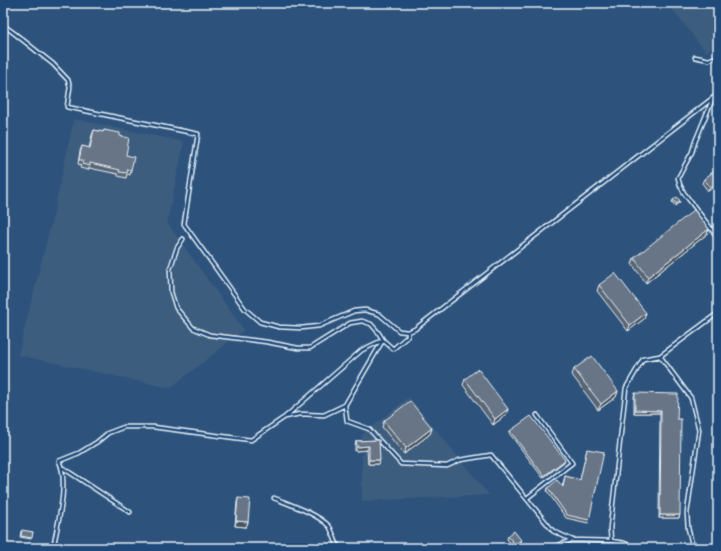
<svg xmlns="http://www.w3.org/2000/svg" width="721" height="551" font-family="'Balsamiq Sans',sans-serif">
	<style>
		.built { fill: #3e5d7f }
		.lines { fill: none; stroke-linecap: round; stroke-linejoin: round }
		.service-casing { stroke: #e8f1f8; stroke-width: 5.5 }
		.service { stroke: #1f4a7a; stroke-width: 2.5 }
		.wall { fill: #596573; stroke: #e8f1f8 }
		.shaded-wall { fill: #48525e; stroke: #e8f1f8 }
		.building { fill: #677586; stroke: #e8f1f8 }
	</style>
	<rect width="100%" height="100%" fill="#2d537c"/>
	<filter id="ink" filterUnits="userSpaceOnUse"><feTurbulence type="fractalNoise" baseFrequency=".025" numOctaves="2"/><feDisplacementMap in="SourceGraphic" scale="8" xChannelSelector="R" yChannelSelector="G"/><feConvolveMatrix kernelMatrix="1 2 1 2 8 2 1 2 1" color-interpolation-filters="sRGB"/></filter>
	<g filter="url(#ink)">
		<path class="built" d="M667,3H718V43L706,52Z
			M74,119L184,142L167,223L244,330L170,388L18,355L54,212Z
			M409,397L489,495L362,501V435Z"/>
		<g class="lines">
			<defs>
				<path id="service" d="M3,25L14,33L53,64L68,80L70,87L67,107L198,134L184,224L245,309L260,322L279,327L301,328L319,326L354,311L365,310L379,314L399,331L408,332L415,329L718,94
					M695,57L709,60L718,56
					M713,98L695,142L692,152L678,178L680,185L684,193L718,238
					M183,239L177,248L170,269L171,292L176,308L193,328L210,335L267,342L298,348H310L350,323L362,321L371,324L378,332L383,340L345,405
					M660,356L691,398L699,430L687,513L688,528L693,548
					M285,417L300,414L324,415L345,405L347,421L369,429L401,464L447,466L460,460L491,455L553,531L572,540
					M63,468L130,512
					M274,498C291,505 316,513 329,526C332,529 335,542 339,548
					M527,498L572,463L537,415
					M611,541L610,528L626,388L643,359L660,356L718,313
					M55,548L54,544C58,522 69,481 59,461L79,453L97,442L108,433L124,427H153L251,440L285,417L362,350L383,340L393,349L408,336V332
					M551,548L572,540L611,541L624,543L635,548"/>
			</defs>
			<use href="#service" class="service-casing"/>
			<use href="#service" class="service"/>
		</g>
		<path class="wall" d="M94,130L103,132L104,130L120,136L126,155L131,170L130,175L127,174L126,178L118,176V174L89,168L88,170L80,168L81,165L78,164L80,151L82,146L89,148L92,135Z
			M718,168V184L708,191L702,183L704,179Z
			M673,200L680,201V202L675,206L672,202Z
			M709,229L707,234L646,283L632,264L634,258Z
			M599,285L646,313L644,319L628,331L597,291Z
			M574,369L618,391L616,397L598,410L572,375Z
			M465,379L508,409L506,415L493,425L463,385Z
			M635,393L677,419L679,518H659L660,413H634V396Z
			M384,421L432,428L430,434L404,454L382,427Z
			M510,431L564,462L543,478L509,433Z
			M379,440L378,464H368L367,450L355,451V445L356,441Z
			M587,449L589,520L588,523L566,518L547,491L548,488L562,487L565,476L580,480Z
			M238,498L248,522L246,527L235,526L237,502Z
			M21,531L33,532L31,539L20,537Z
			M508,536L521,540L520,543L514,548L507,539Z"/>
		<path class="shaded-wall" d="M718,181V184L708,191L710,187Z
			M709,229L707,234L646,283L648,277Z
			M646,313L644,319L628,331L630,325Z
			M618,391L616,397L598,410L601,404Z
			M508,409L506,415L493,425L495,419Z
			M635,410L661,411L660,413H634Z
			M432,428L430,434L404,454L406,448Z
			M369,446L367,450L355,451L357,447Z
			M369,460H380L378,464H368Z
			M565,460L564,462L543,478L544,476Z
			M660,515H680L679,518H659Z
			M236,521L248,522L246,527L235,526Z
			M521,540L520,543L514,548L515,545Z"/>
		<path class="building" d="M94,130L103,132L104,130L114,132L120,133V136L129,138L126,155L134,157L131,170L128,169L127,173L119,172L120,170L90,163V166L82,164L83,160H79L82,146L90,148Z
			M718,168V181L710,187L704,179Z
			M677,197L680,201L676,204L673,200Z
			M694,210L709,229L648,277L634,258Z
			M615,273L646,313L630,325L599,285Z
			M592,356L618,391L601,404L574,369Z
			M478,369L508,409L495,419L465,379Z
			M635,393L678,394L677,419H681L680,515H660L661,411L635,410Z
			M410,401L432,428L406,448L384,421Z
			M531,416L565,460L544,476L510,431Z
			M379,440L380,460H369V446L357,447L356,441Z
			M587,449L604,452L589,520L567,515L548,488L557,480L563,487L565,476L580,480Z
			M238,498L250,499L248,522L236,521Z
			M3,526L6,527L3,539Z
			M22,530L33,532L32,538L21,536Z
			M514,531L521,540L515,545L508,536Z"/>
	</g>
	<rect width="721" height="551" fill="none" stroke="#1f4a7a" stroke-width="16"/>
	<rect x="8" y="8" width="705" height="535" fill="none" stroke="#e8f1f8" stroke-width="1.5" filter="url(#ink)"/>
</svg>
